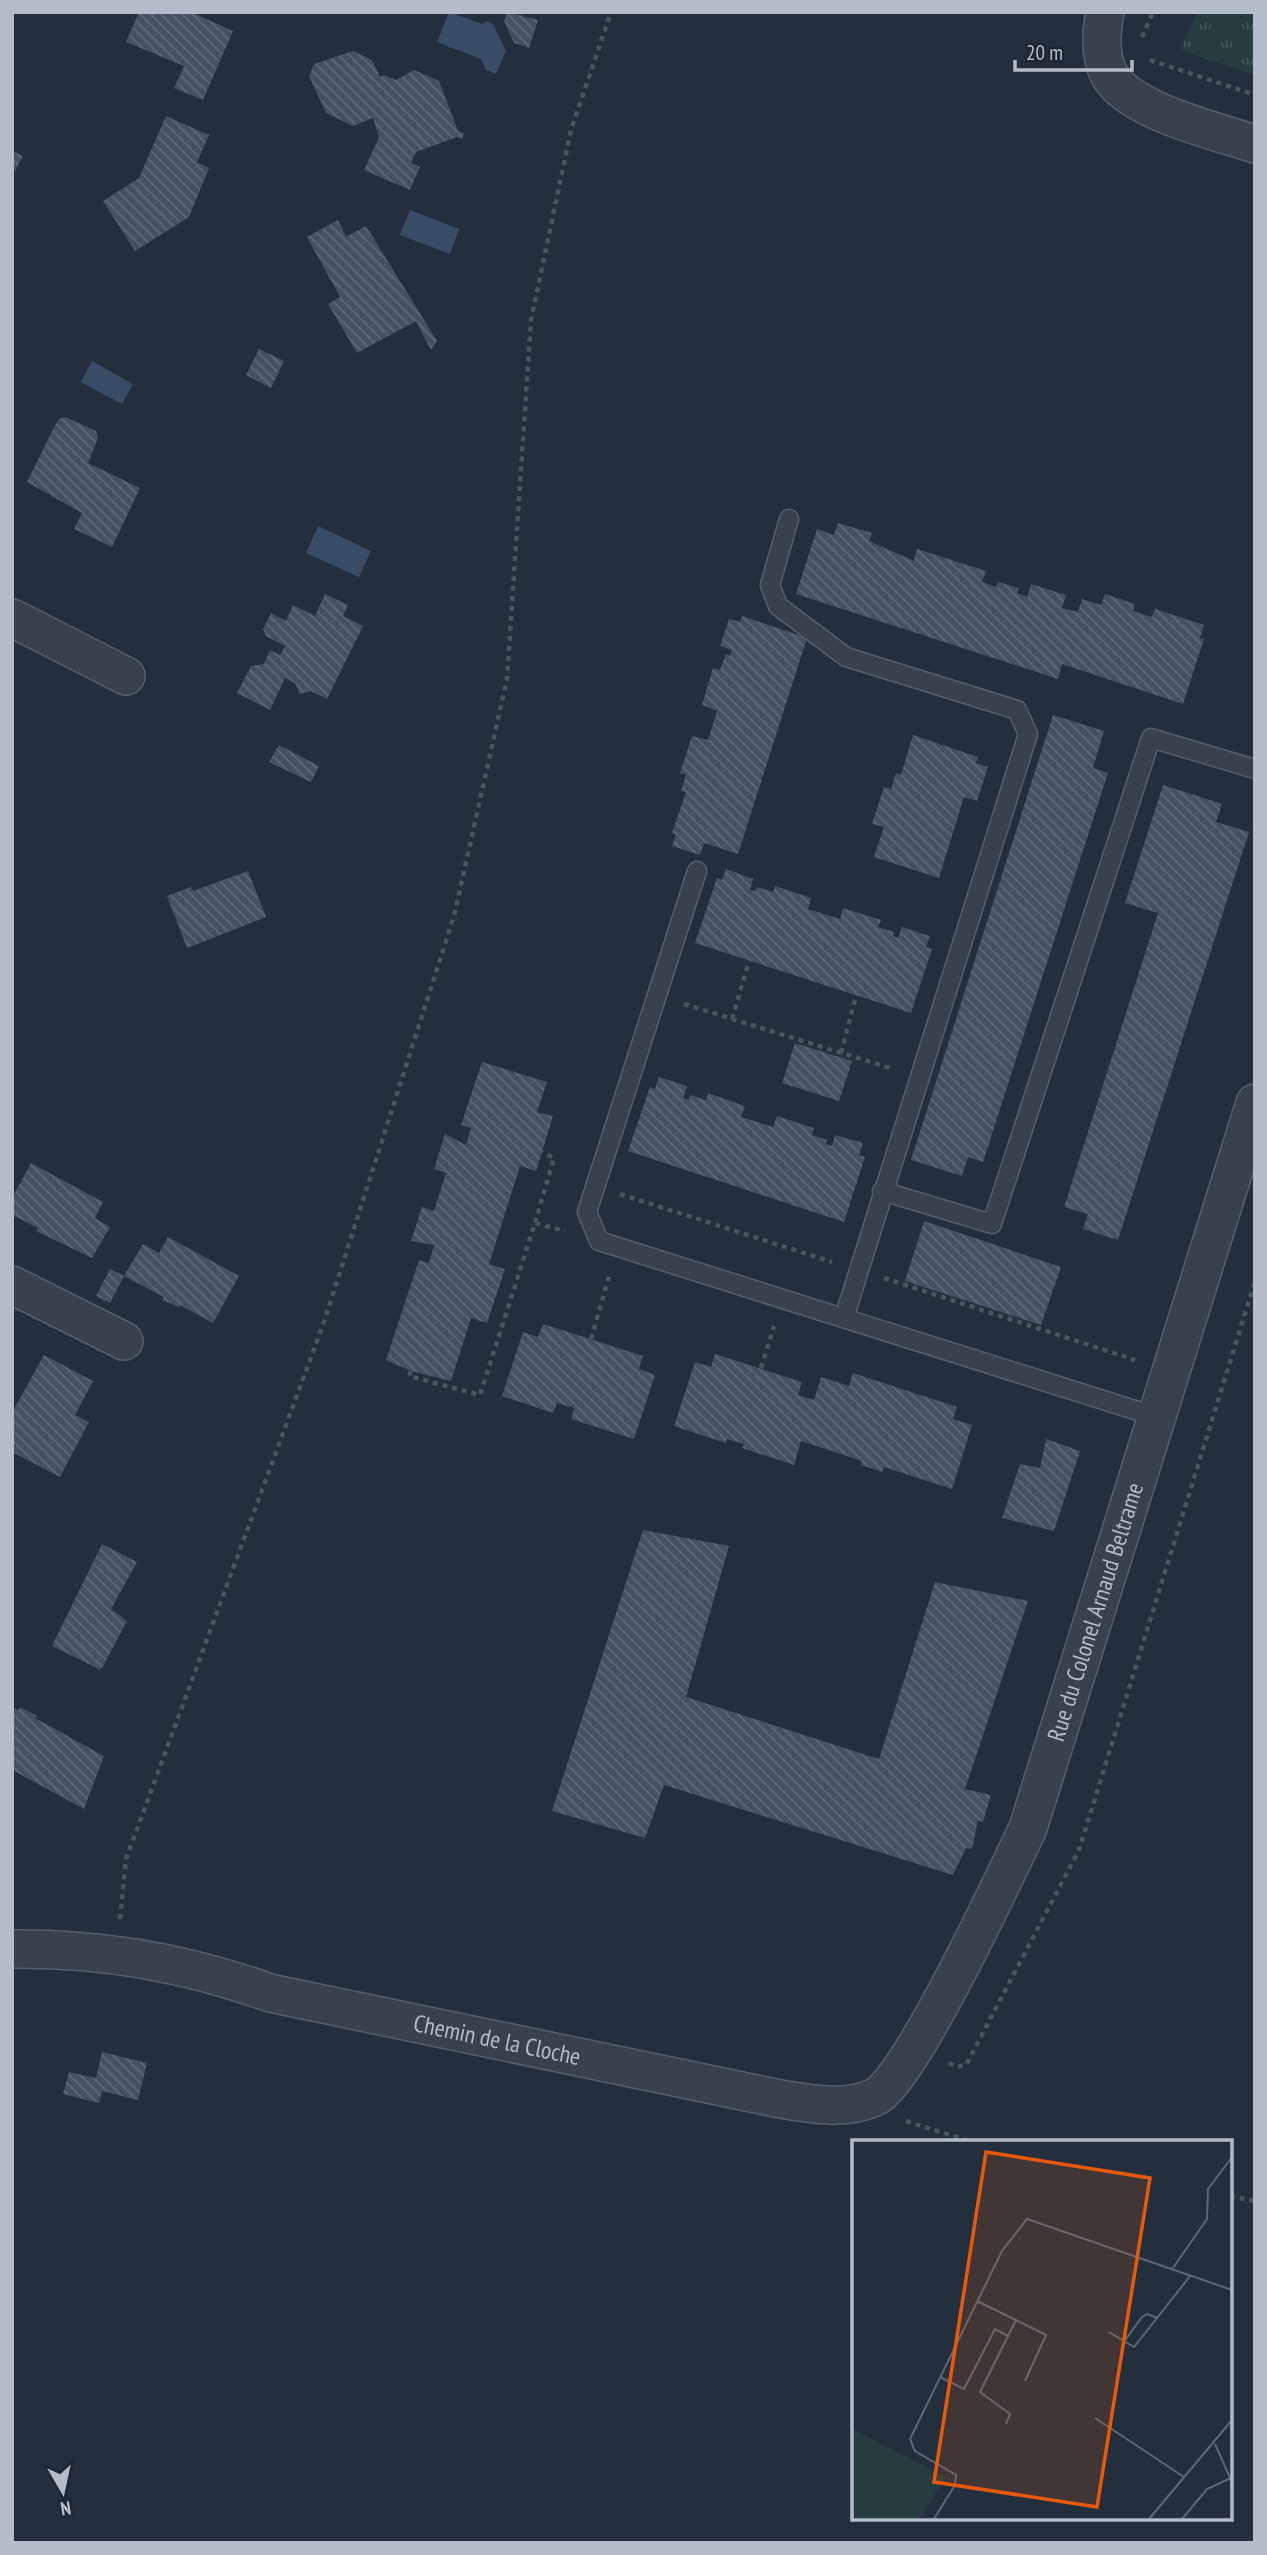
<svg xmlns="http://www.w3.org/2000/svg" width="1267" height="2555" font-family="'PT Sans Narrow',sans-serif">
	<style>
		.grass { fill: url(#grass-tufts) }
		.water { fill: #394c67 }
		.building { fill: url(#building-back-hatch) }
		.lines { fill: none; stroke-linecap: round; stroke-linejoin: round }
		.service-casing { stroke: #565f6c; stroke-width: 21 }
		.minor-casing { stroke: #565f6c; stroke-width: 40 }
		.path { stroke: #44595c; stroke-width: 4.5; stroke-dasharray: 5 5; stroke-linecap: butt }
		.service { stroke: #38414e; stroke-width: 18 }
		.minor { stroke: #38414e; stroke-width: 37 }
		.labels { text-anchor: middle; stroke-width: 6; stroke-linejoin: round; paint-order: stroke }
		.street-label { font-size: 24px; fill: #b4bcc9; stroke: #1d2633 }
		.inset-road { fill: none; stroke: #5e6776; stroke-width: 2 }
		.view { fill: #e8590c; fill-opacity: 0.15; stroke: #e8590c; stroke-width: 3.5 }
		.inset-edge { fill: none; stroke: #b4bcc9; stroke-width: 3.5 }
	</style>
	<defs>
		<pattern id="grass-tufts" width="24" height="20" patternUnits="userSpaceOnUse" patternTransform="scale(1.75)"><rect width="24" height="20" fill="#263c3f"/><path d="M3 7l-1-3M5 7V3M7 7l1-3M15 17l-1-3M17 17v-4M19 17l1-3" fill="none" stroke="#435659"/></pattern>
		<pattern id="building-back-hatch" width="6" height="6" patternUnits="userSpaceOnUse" patternTransform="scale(1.75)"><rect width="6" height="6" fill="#455162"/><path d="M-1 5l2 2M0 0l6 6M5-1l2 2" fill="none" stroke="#5d6877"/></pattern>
	</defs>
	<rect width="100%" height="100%" fill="#242f3e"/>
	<path class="grass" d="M1197,12H1255V75L1180,50Z"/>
	<path class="water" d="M449,12L482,24L487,21L493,24L506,51L496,74L486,70L481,59L437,42Z
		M410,210L459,229L450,254L400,235Z
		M92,361L133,384L122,404L81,382Z
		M318,526L371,551L359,577L306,553Z"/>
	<path class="building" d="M139,12H191L233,31L203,100L174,88L184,66L126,42Z
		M507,12L538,20L529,48L514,43L504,21Z
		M353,51L372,60L380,77L384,75L396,80L414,70L439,81L458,131L464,133L462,139L457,137L416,152L411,163L420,167L410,190L364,170L379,137L373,118L353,126L326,113L309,76L314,64Z
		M166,116L209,135L197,162L209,168L189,217L135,251L103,201L139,178Z
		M12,151L23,156L15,171L12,169Z
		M338,220L346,237L366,226L437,341L431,350L416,321L357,353L328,304L340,297L307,237Z
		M259,349L284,361L271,388L246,375Z
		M65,417L96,431L98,438L88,463L140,488L112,547L74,529L82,513L27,482L52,431L59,419Z
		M838,523L872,533L869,541L914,561L917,549L986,571L982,582L996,587L998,582L1019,588L1017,593L1027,597L1031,584L1066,595L1062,608L1078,612L1082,599L1101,605L1105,594L1135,604L1133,611L1152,617L1155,609L1204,625L1200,638L1204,639L1183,704L1062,664L1058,679L796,594L817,529L834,535Z
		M325,594L348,605L343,616L363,626L327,699L311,691L300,694L295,683L285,678L270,710L237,693L251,666L264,664L270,650L280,655L285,646L266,636L263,629L271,613L286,621L293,605L315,616Z
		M742,616L807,638L738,854L704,843L700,855L672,846L676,835L672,833L686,792L681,791L686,775L680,773L692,736L708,740L717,711L702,705L713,668L720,670L726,654L730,656L732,650L720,646L729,619L740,622Z
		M1053,715L1104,731L1093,768L1108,773L983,1162L968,1157L962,1176L911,1160Z
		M913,735L978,757L976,763L988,767L977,801L964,797L939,878L874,857L884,827L872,824L884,787L891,789L896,773L901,775Z
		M279,745L319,766L311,782L269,762Z
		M1163,785L1222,804L1216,822L1249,832L1118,1240L1083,1229L1088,1214L1064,1207L1158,913L1125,903Z
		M726,869L753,879L750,890L755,891L757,887L773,892L775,886L811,898L808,909L840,919L843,908L881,920L878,927L894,932L893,936L898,938L902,927L930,936L926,947L932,949L911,1013L695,943L717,878L722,880Z
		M248,871L266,917L187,948L167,896L191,887L193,891Z
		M795,1043L852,1061L839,1101L782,1083Z
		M482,1062L547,1082L537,1112L553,1116L536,1171L520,1166L489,1264L505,1269L487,1323L471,1318L451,1381L411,1371L386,1360L419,1260L429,1263L434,1245L411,1241L422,1207L434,1211L446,1173L434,1169L445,1134L466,1145L471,1128L461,1125Z
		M659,1077L687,1086L683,1098L689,1100L690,1095L706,1100L708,1093L745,1106L741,1117L773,1127L777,1116L814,1128L812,1135L827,1140L826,1144L832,1146L835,1135L863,1143L859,1155L865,1157L844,1222L628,1151L650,1087L655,1089Z
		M31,1163L103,1202L95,1218L110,1227L92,1258L36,1231L38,1228L12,1215V1198Z
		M924,1221L1061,1267L1041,1325L905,1281Z
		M168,1237L239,1276L213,1323L180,1305L179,1307L162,1300L164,1297L124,1276L110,1303L96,1296L110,1269L124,1276L143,1244L159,1253Z
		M543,1324L643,1356L639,1369L655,1375L634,1439L571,1419L574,1408L557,1403L553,1413L502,1396L523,1332L538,1337Z
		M715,1354L802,1382L798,1395L814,1400L821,1377L849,1386L853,1373L957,1407L953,1419L972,1425L952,1489L884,1467L882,1472L861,1465L862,1461L801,1441L794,1465L742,1448L744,1444L727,1439L726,1443L674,1426L695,1362L711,1367Z
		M44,1355L93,1381L75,1415L89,1422L60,1477L12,1452V1413Z
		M1046,1439L1080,1451L1054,1531L1002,1518L1020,1464L1040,1468Z
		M643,1530L729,1546L686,1697L879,1759L935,1582L1028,1601L965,1789L991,1795L983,1822L978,1820L972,1849L966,1848L953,1875L664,1785L645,1838L552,1811Z
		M102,1544L137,1562L111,1609L127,1621L101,1670L52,1646Z
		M12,1707L18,1710L20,1707L37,1716L35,1718L104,1756L84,1809L12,1770Z
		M102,2052L147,2063L138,2100L102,2091L99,2103L63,2094L69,2072L96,2078Z"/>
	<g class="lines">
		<defs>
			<path id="service" d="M789,519L770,585L778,606L846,657L1017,710L1028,734L844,1318
				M697,871L587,1212L599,1241L1157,1417
				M882,1191L992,1224L1151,738L1255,769"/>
			<g id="minor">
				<path d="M1105,12C1101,33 1099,57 1110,76C1132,112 1216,131 1255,144"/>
				<path d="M12,618L126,676"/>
				<path d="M12,1285L124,1341"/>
				<path id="s1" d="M12,1949C101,1948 187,1963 270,1993L780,2099C812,2104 845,2111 875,2097C909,2082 1007,1872 1028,1828L1255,1103"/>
			</g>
		</defs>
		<use href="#service" class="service-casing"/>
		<use href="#minor" class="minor-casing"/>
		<path class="path" d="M1142,37L1153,12
			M1150,60L1255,95
			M684,1004L893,1069
			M732,1019L749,961
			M841,1053L856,996
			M620,1194L832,1262
			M535,1223L554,1158L542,1152
			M884,1278L1135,1360
			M591,1339L610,1273
			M761,1368L774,1326
			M411,1371L409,1376L480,1395L535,1223L565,1231
			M120,1919L126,1859L324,1322L454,916L507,679L531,320L571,130L611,12
			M949,2063L956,2067L966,2065L1079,1850L1255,1281
			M906,2121L972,2142
			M1230,2196L1255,2201"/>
		<use href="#service" class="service"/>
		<use href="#minor" class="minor"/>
	</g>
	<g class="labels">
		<g class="street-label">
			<text dy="8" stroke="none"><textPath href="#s1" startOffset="1418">Rue du Colonel Arnaud Beltrame</textPath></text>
			<text dy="8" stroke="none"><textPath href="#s1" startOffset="495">Chemin de la Cloche</textPath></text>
		</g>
	</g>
	<g transform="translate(852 2140)">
		<rect width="380" height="380" fill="#242f3e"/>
		<path d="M0,289L94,337L67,379H0Z" fill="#263c3f"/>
		<path class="inset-road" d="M321,128L355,79L356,49L380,17M125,161L194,195L173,241M257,192L282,207L339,135M271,203L290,177L295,174L306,178M88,237L112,249L143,189L156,196M243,278L332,337M154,284L158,274L128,252L164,180M363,304L379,340M82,379L103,345L104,335L63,311L58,299L150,111L175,79L380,150M297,379L380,280M330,379L355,349L379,338"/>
		<path class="view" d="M134,12L298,38L245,367L82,342Z"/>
		<rect width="380" height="380" class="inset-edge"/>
	</g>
	<rect width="1267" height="2555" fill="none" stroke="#b4bcc9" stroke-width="28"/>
	<g transform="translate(63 2492) rotate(171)" stroke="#1d2633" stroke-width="5" paint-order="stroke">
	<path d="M0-5L12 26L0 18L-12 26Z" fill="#b4bcc9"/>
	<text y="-10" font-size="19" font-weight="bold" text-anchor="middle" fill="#b4bcc9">N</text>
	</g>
	<path d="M1015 60v10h117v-10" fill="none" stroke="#b4bcc9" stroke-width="3.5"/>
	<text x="1026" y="60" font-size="21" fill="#b4bcc9" stroke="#1d2633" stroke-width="5" paint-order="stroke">20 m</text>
</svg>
